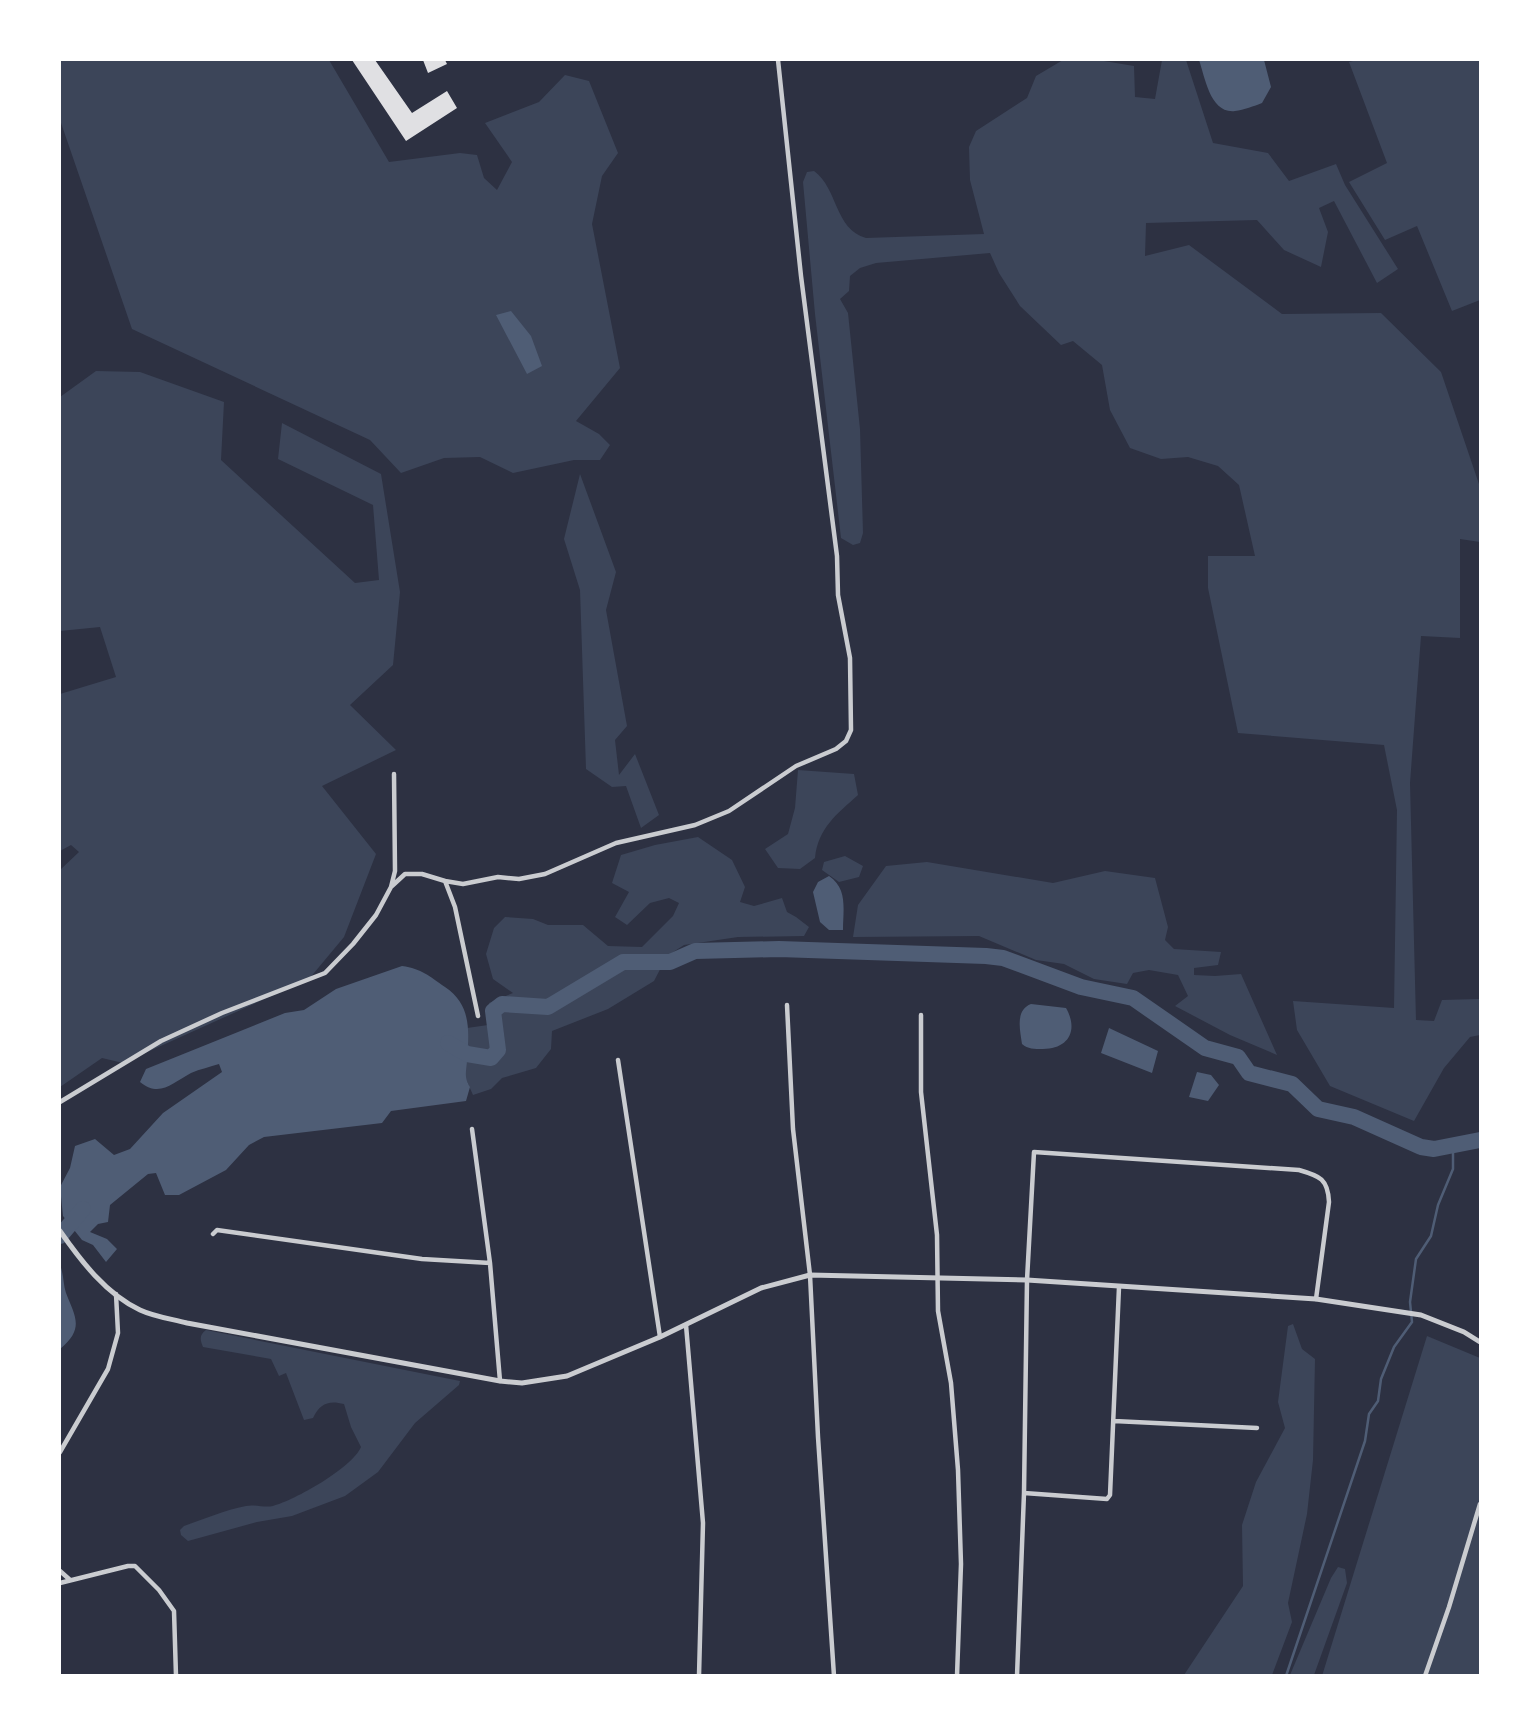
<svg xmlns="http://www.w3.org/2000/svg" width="1540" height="1735" font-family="'Source Sans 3',sans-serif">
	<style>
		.green { fill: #3c4559 }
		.water { fill: #4f5d75 }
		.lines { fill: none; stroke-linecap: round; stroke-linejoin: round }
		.stream { stroke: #4f5d75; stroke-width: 2.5 }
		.river { stroke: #4f5d75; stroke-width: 16 }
		.building { fill: #e0e0e3 }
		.minor { stroke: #caccd0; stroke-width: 4.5 }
		.tertiary { stroke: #caccd0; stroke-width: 5 }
	</style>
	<rect width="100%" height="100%" fill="#2d3142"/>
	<path class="green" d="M60,60H329L389,162L460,153L477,155L484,178L497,190L512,162L485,123L539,102L565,75L589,81L618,153L602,176L592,224L620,368L576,421L599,434L610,445L600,460H574L513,473L480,457L444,458L401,473L370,440L132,329L60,120Z
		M1063,60H1098L1134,66L1135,97L1155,99L1162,60H1186L1213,143L1268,153L1289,181L1336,164L1345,185L1398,269L1377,283L1334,201L1319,208L1328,232L1321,267L1284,250L1257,220L1146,223L1145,256L1189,245L1282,314L1381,313L1441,372L1480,487V542L1460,539V638L1421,636L1410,783L1416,1020L1434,1021L1442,1000L1479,999L1480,1035L1470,1037L1444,1068L1414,1121L1330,1086L1297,1030L1293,1001L1394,1008L1397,810L1384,745L1238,733L1208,588V556H1255L1239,485L1218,466L1188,457L1161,459L1130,448L1110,410L1102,365L1073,341L1061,345L1020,306L999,273L990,253L876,263L860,268L850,276L849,291L840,299L848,313L860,429L863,533L860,543L853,545L841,538L815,314L803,182L807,172L814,171C838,188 834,229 866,238L984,234L970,180L969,147L976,131L1027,98L1036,76Z
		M1357,60H1480V300L1452,311L1417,226L1385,240L1349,182L1387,163L1349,62Z
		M96,371L140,372L224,402L221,460L355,583L379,580L373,505L278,459L282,423L381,474L400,592L393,665L350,705L396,750L322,786L376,854L344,937L309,979L123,1063L102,1058L60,1087V870L79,852L71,845L60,851V694L116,677L100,627L60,631V397Z
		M580,474L616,572L606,610L627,726L615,740L619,775L635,754L659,815L641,828L626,786L612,787L586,769L580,590L564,539Z
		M798,770L854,774L858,795C837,814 818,828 815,858L800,869L778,868L765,849L788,834L795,808Z
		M698,837L732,860L745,887L740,902L754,906L782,898L787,912L796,917L809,927L804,936L738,937L684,945L667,956L654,981L608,1009L552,1031L551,1049L536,1068L502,1078L491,1089L473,1095L465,1077L467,1028L488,1025L489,1003L513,993L493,979L486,954L494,928L505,917L533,919L548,925H583L608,946L642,947L673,916L679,903L669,898L650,903L627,925L615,917L629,892L612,883L621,855L655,845Z
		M845,856L863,866L859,877L839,882L822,870L824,862Z
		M927,862L1053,883L1105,871L1155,878L1168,927L1165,940L1174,949L1221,952L1218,965L1194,968V975L1215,976L1241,974L1277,1055L1230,1035L1175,1006L1188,996L1178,975L1149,970L1133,973L1127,984L1094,979L1064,964L1036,960L979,936L853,937L858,905L886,866Z
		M1293,1324L1302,1349L1315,1359L1313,1460L1307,1514L1288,1603L1292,1622L1272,1675H1184L1243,1586L1242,1525L1256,1482L1285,1428L1278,1402L1288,1326Z
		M206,1330L460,1381L459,1385L415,1423L378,1472L345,1496L292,1516L257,1522L188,1541L181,1535L180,1530L184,1526C204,1519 225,1510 246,1506C255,1504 264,1508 273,1506C295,1500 352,1468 361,1447L351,1427L344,1404C329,1400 320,1403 313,1418L304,1420L286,1373L279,1376L271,1359L203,1347C200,1340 199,1335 206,1330Z
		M1427,1336L1480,1358V1675L1322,1676Z
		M1338,1567L1345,1569L1347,1583L1314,1675H1290L1331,1578Z"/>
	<path class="water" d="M1199,60H1264L1271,87L1262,103C1254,106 1244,110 1235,111C1210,114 1205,77 1199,60Z
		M511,311L531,336L542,366L527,374L496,315Z
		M829,876C848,889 843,909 843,930H829L820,922L813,892L818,882Z
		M402,966C422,969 429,976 445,987C472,1005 469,1032 467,1061C466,1073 464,1077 470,1087L466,1101L391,1111L382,1123L264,1137L249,1145L226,1170L179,1195H165L156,1173L148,1174L110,1205L108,1222L98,1224L90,1232L107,1239L117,1249L106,1262L93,1245L82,1240L63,1216L60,1187L70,1168L75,1146L95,1139L114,1155L130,1149L163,1113L222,1072L219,1064C210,1067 200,1069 191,1073C172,1083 160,1098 140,1082L146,1069L285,1013L304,1010L336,989Z
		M1031,1004L1066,1008C1079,1031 1068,1049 1043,1049C1034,1049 1028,1049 1022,1044C1020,1030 1015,1010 1031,1004Z
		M1109,1028L1158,1051L1152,1073L1101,1053Z
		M1197,1072L1211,1075L1219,1085L1208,1101L1189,1097Z
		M60,1265C64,1275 63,1284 66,1293C75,1316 85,1329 60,1349Z"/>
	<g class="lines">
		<path class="stream" d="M1286,1676L1365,1441L1369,1414L1378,1401L1381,1379L1394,1347L1412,1322L1410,1302L1416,1259L1431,1236L1438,1205L1453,1169V1144"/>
		<path class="river" d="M448,1043L467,1054L491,1058L498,1050L493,1011L502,1004L548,1007L623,962H670L695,951L779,949L986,956L1003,958L1081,987L1133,998L1205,1048L1238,1057L1249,1073L1292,1084L1318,1109L1354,1117L1421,1147L1434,1149L1480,1140
			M60,1236L83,1209"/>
	</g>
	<path class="building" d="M352,60H375L412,113L447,91L457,108L406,141Z
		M423,60H445L447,64L428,73Z"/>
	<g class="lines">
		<path class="minor" d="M445,881L463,884L498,877L519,879L545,874L616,843L695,825L729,811L796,766L836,749L846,741L851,730L850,658L838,595L837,556L801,276L778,60
			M392,886L405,874H422L445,881L455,907L478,1016
			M787,1005L793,1129L810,1275L818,1437L834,1676
			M921,1015V1092L937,1235L938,1311L951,1383L958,1470L961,1564L957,1676
			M618,1060L660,1337
			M60,1102L161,1041L222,1013L325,973L353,944L376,915L391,887L395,871L394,774
			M472,1129L490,1263L500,1381
			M213,1234L217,1230L422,1259L490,1263
			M686,1325L703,1523L699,1676
			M1114,1421L1257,1428
			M60,1452L108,1369L118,1333L116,1294
			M1024,1493L1107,1499L1110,1495L1119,1287
			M60,1571L69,1579
			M60,1583L128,1566H135L159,1590L174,1611L176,1676
			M1017,1676L1024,1493L1027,1280L1034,1152L1299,1170C1320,1176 1328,1179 1329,1202L1316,1299
			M1425,1676L1449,1607L1480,1504"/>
		<path class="tertiary" d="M60,1231C81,1261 106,1294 140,1310C155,1317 172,1319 187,1323L500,1381L522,1383L567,1376L660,1337L761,1288L810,1275L1027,1280L1316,1299L1421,1315L1464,1332L1480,1342"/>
	</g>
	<rect width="1540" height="1735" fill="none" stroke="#ffffff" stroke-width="122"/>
</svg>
